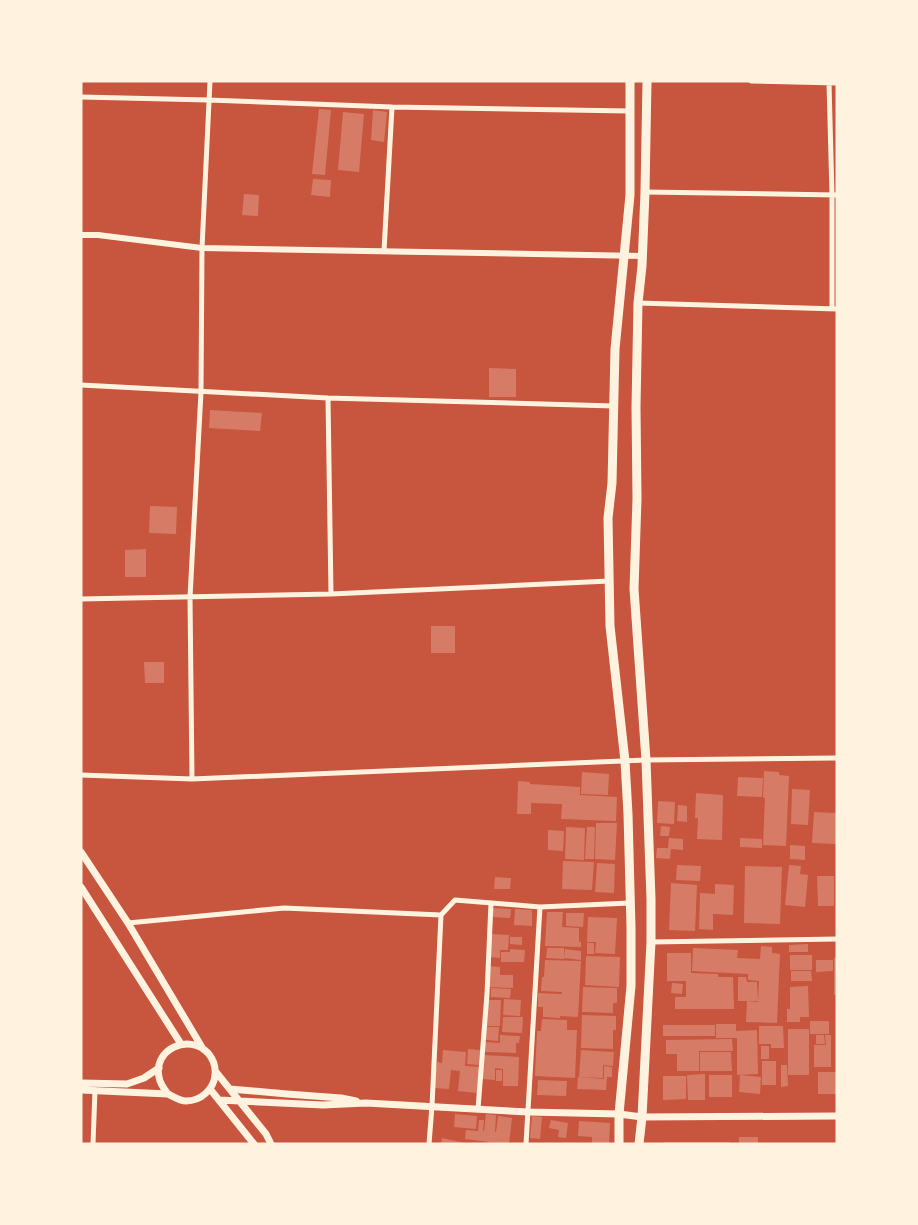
<svg xmlns="http://www.w3.org/2000/svg" width="918" height="1225" font-family="'Source Sans 3',sans-serif">
	<style>
		.building { fill: #d67c66 }
		.lines { fill: none; stroke-linecap: round; stroke-linejoin: round }
		.minor { stroke: #fff3e0; stroke-width: 5 }
		.tertiary { stroke: #fff3e0; stroke-width: 6 }
		.secondary { stroke: #fff3e0; stroke-width: 7 }
		.trunk { stroke: #fff3e0; stroke-width: 9 }
	</style>
	<rect width="100%" height="100%" fill="#c8553d"/>
	<path class="building" d="M319,109L331,110L325,175L312,174Z
		M373,110L387,112L384,142L371,140Z
		M343,112L364,114L359,172L338,170Z
		M313,179L331,180L330,197L311,195Z
		M244,194L259,195L258,216L242,215Z
		M489,368L516,369V397H489Z
		M210,410L262,413L260,431L209,428Z
		M150,506L177,507L176,534L149,533Z
		M146,549V577H125V550Z
		M431,626H455V653H431Z
		M144,662H164V683H145Z
		M764,771L779,772V775L789,776L786,846L763,845L765,798H763Z
		M582,772L609,774L608,795L581,794Z
		M738,777L763,778L762,797L737,796Z
		M518,781L530,782V784L580,787V795L617,797L616,821L561,819L562,804L531,803V814H517Z
		M792,789L810,790L808,825L791,824Z
		M696,793L723,795L722,840L697,839L698,818H695Z
		M658,801L675,802L674,824L657,823Z
		M678,805L687,806V822L677,821Z
		M814,812L837,813L836,844L812,843Z
		M596,823H617L615,860L595,859Z
		M661,826L670,827L669,836H660Z
		M566,827L585,828L584,860L565,859Z
		M587,827H595L594,859H585Z
		M548,830L564,831L563,851L548,850Z
		M669,838L683,839V850L671,849L670,859L656,858L657,848H668Z
		M740,838L762,839V848L740,847Z
		M790,845L805,846V860L790,859Z
		M563,861L594,862L592,890L562,889Z
		M597,863L615,864L614,893L595,892Z
		M677,865L701,866L700,881L676,880Z
		M789,865L801,866L800,874L808,875L805,907L785,905Z
		M745,866L782,867L780,924L744,923Z
		M817,876H834V906H818Z
		M495,877L511,878L510,889H494Z
		M671,883L697,885L695,931L669,930Z
		M715,884L734,885L733,915L713,914V930L699,929L700,893L715,894Z
		M492,908L511,909L510,918L492,917Z
		M515,909L532,910V926L514,925Z
		M547,912H563L562,927L579,928V942H581V947L545,946Z
		M566,913H584L583,927L566,926Z
		M588,917L617,918L615,954L595,953L596,942H587Z
		M491,934L509,935L508,950H500V958L490,957Z
		M510,937H522V945L510,944Z
		M587,943H594V954H587Z
		M808,944V952H789V945Z
		M761,946L772,947V953L780,954L777,1023L746,1022L747,1001L758,1002L759,981L748,980V974L692,971L693,948L738,950L737,958L760,959Z
		M547,948H564V959L546,958Z
		M510,949L525,950L524,962H501V952H510Z
		M565,949L581,951V960L564,958Z
		M667,953H691V973L718,974V977H733L734,1009H675V997H686V981H667Z
		M790,955H812V970H790Z
		M586,956L620,957L619,987L585,985Z
		M834,958H837V995H834Z
		M545,960L581,961L578,1017L560,1016V1018L543,1017V1007H538V993L562,994V992L541,991L542,977H544Z
		M816,960H833V971L816,972Z
		M489,966L500,967V975H513V988L488,987Z
		M791,971H811L812,981H791Z
		M738,977H746L747,982H757L758,1001H738Z
		M672,983L683,984L682,994L671,993Z
		M808,986L809,1017H800V1022H787V1009H790V987Z
		M583,987L617,988V1003H613V1013L582,1012Z
		M491,988L511,989L510,998L491,997Z
		M504,999L521,1000L520,1016L503,1015Z
		M488,1000H501L500,1026H487Z
		M582,1015L616,1016V1030H613V1049L581,1048Z
		M503,1017H523L522,1033L502,1032Z
		M542,1019L567,1020V1030H577L575,1078L535,1076L537,1031H541Z
		M810,1021H829V1034H810Z
		M716,1024H736V1031L757,1030L758,1074L737,1075V1038H716Z
		M663,1025H715V1036H663Z
		M759,1026H783L784,1048H771V1044H759Z
		M486,1027H499L498,1041L486,1040Z
		M788,1029H809V1075H788Z
		M500,1035L520,1036L519,1043H516V1053L484,1052L485,1042L500,1043Z
		M816,1035H824L825,1044H816Z
		M825,1035H831V1067H814V1045H826Z
		M732,1039L733,1051H699V1071H677V1054H666V1040Z
		M761,1046H769V1059H761Z
		M468,1049L480,1050L479,1065L467,1064Z
		M443,1050L466,1052L465,1066L480,1067L477,1093L458,1091L460,1071L451,1070L449,1089L434,1088L437,1062L442,1063Z
		M581,1050L614,1052L613,1066L603,1065V1078L579,1077Z
		M700,1052H731L732,1071H700Z
		M484,1055L519,1057L518,1086H503V1069L495,1068V1080L482,1079Z
		M762,1061H776V1085H762Z
		M781,1065H787L788,1086L781,1087Z
		M604,1066L612,1067V1077H607L606,1090L577,1089L578,1077L604,1079Z
		M496,1070H502V1081H496Z
		M818,1072H836V1094H818Z
		M705,1074V1100H688L687,1075Z
		M709,1075H732V1097H709Z
		M740,1075L761,1077L760,1094L739,1092Z
		M663,1076H686V1099L663,1100Z
		M538,1080L567,1081L566,1096L537,1095Z
		M455,1114L477,1116L476,1129L454,1127Z
		M486,1114L496,1115L495,1132L487,1131L496,1132L498,1116L512,1118L509,1144H488L489,1142L465,1139L466,1130L478,1131L479,1120H484L483,1131H484Z
		M532,1116L542,1117L540,1139L530,1138Z
		M551,1120L568,1123L566,1138L558,1137L559,1130L549,1128Z
		M579,1121L610,1123L609,1144H592V1137L578,1136Z
		M739,1137H758V1144H739Z
		M442,1138L465,1143V1144H441Z
		M664,1142H730V1144H664Z"/>
	<g class="lines">
		<path class="minor" d="M751,81L837,83
			M829,83L832,195V309
			M81,97L208,100L392,107L629,111
			M645,192L837,195
			M384,251L392,107
			M638,303L837,309
			M81,385L328,398L614,406
			M328,398L331,594
			M81,599L331,594L609,581
			M81,775L192,779L646,760L837,758
			M192,779L190,597L201,392L202,248L210,81
			M128,923L284,908L441,915L455,900L540,907L630,903
			M651,942L837,939
			M478,1109L487,994L491,903
			M93,1144L95,1090
			M429,1144L432,1106L441,915
			M526,1144L540,907"/>
		<path class="tertiary" d="M81,235H98L202,248L642,256"/>
		<path class="secondary" d="M81,852L128,923L203,1049
			M81,887L181,1044
			M216,1072L266,1134L271,1144
			M81,1083L127,1084L144,1078L159,1068
			M210,1089L254,1144
			M230,1089L287,1094L341,1098L356,1101
			M81,1090L168,1094C174,1097 180,1101 186,1101C201,1101 214,1089 215,1075C216,1067 213,1059 208,1053C189,1033 153,1049 159,1077C160,1084 164,1089 168,1094
			M219,1100L323,1105L366,1103L528,1112L619,1114L642,1117L837,1116"/>
		<path class="trunk" d="M619,1144V1114L631,986V927L628,814L625,761L610,626L608,518L612,483L615,349L630,195V81
			M639,1144L642,1117L651,942V899L646,760L634,589L637,499L636,407L638,303L642,266L645,192L647,81"/>
	</g>
	<rect width="918" height="1225" fill="none" stroke="#fff3e0" stroke-width="165"/>
</svg>
